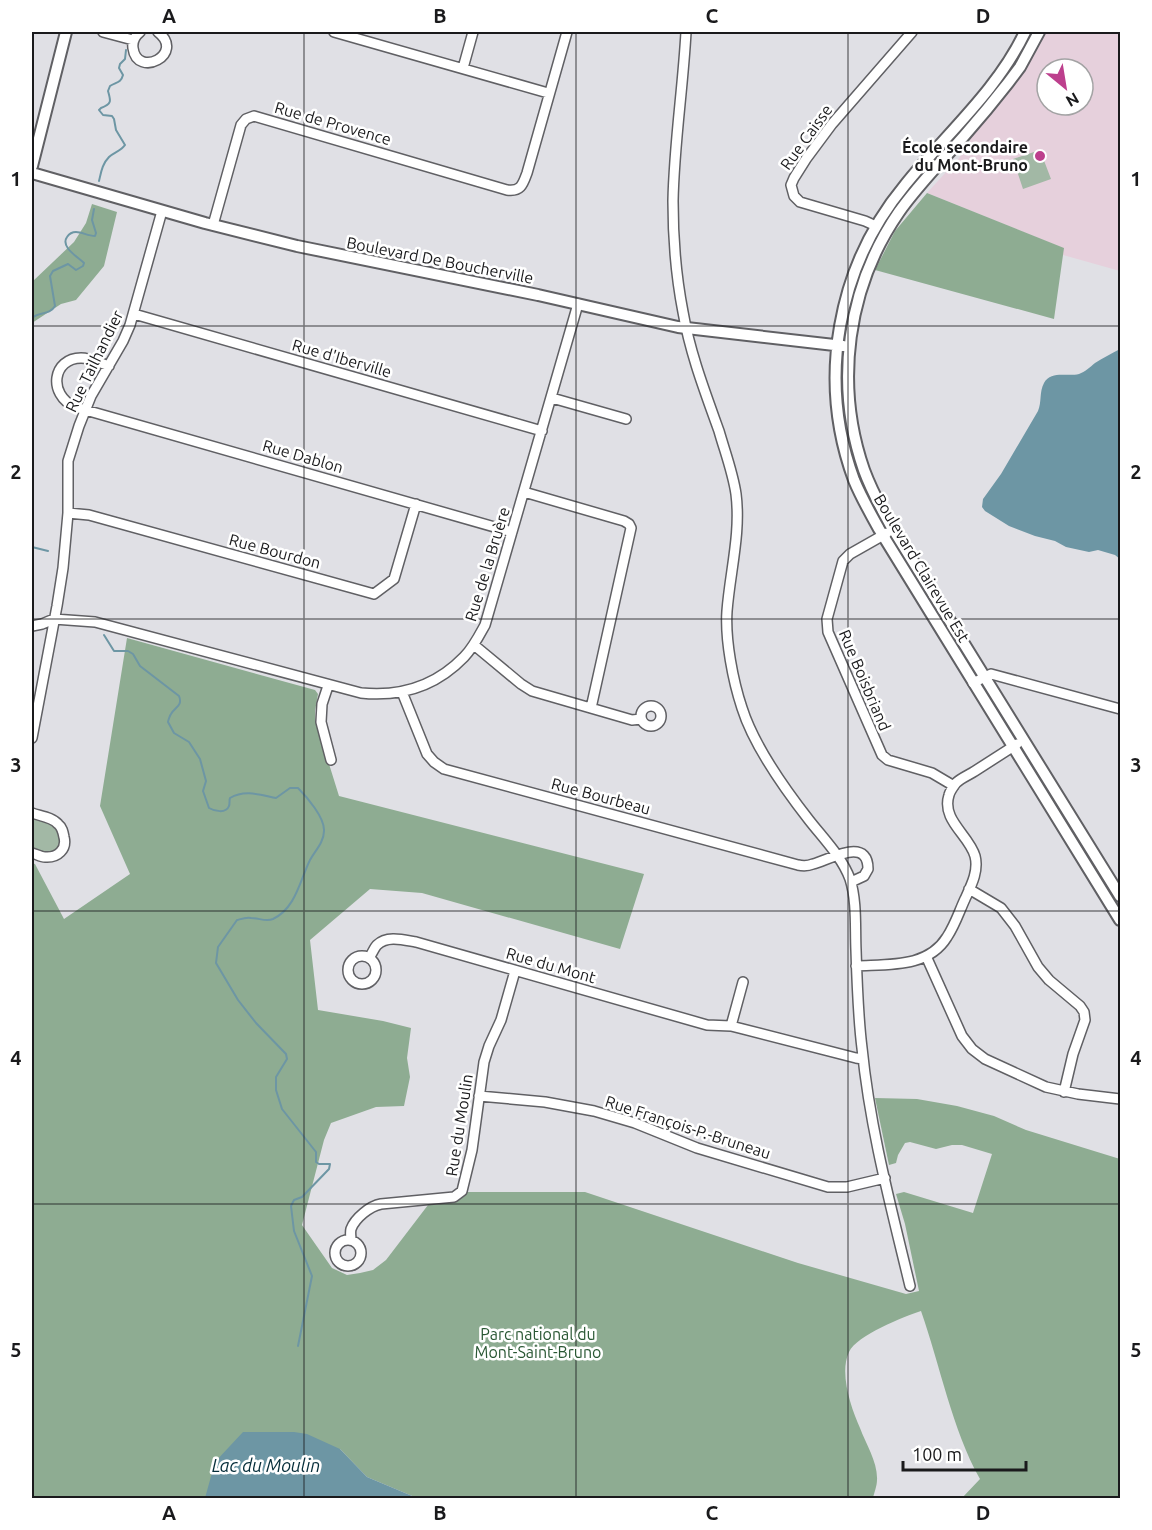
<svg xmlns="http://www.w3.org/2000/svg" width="1152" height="1530" font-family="Ubuntu,sans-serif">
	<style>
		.education { fill: #e6d0dc; fill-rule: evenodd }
		.green { fill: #a2b8a5 }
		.forest { fill: #8eac92 }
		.water { fill: #6d96a4 }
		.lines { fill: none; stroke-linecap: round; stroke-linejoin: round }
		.stream { stroke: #6d96a4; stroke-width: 2 }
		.minor-casing { stroke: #606064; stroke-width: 12 }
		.tertiary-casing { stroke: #606064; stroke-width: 14 }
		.minor { stroke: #fff; stroke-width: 9 }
		.tertiary { stroke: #fff; stroke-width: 10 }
		.grid { fill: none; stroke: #1a1a1c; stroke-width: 1.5; stroke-opacity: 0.55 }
		.poi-dot { fill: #bd3f8d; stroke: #fff; stroke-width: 2 }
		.labels { text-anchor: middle; stroke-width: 5; stroke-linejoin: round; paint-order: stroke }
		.street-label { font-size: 16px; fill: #1a1a1c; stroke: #fff }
		.poi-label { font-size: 16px; font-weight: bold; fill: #1a1a1c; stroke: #fff; text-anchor: end }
		.park-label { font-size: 16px; fill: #295733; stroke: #fff }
		.water-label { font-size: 18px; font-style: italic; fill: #062e3a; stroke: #fff }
		.neatline { fill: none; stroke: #1a1a1c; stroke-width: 2 }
		.grid-label { font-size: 20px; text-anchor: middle; font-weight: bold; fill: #1a1a1c }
	</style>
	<rect width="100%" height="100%" fill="#e0e0e5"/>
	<path class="education" d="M1046,32H1120V271L1063,255V248L927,193L947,171H950L970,142V139L1017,82L1036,52ZM1047,69H1083V105H1047Z"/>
	<path class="green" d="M1040,150L1051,179L1023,189L1013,159Z
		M32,813L63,831L61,852L32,853Z"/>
	<path class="forest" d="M927,193L1064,248L1054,319L875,270L895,231Z
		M92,204L117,212L104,266L76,300L61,304L32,323V282L74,242L86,223Z
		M127,638L315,690L318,694L315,711V719L339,796L644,874L620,949L422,893L370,889L310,940L318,1010L383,1021L411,1028L407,1058L410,1077L404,1106L376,1107L331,1123L324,1140L302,1225L332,1268L347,1275L360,1273L373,1270L386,1260L428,1205C442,1204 456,1204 466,1192H585L798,1263L906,1294L919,1291L905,1224L896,1194L904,1192L973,1213L992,1154L962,1145H952L936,1149L910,1142L905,1143L898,1155L896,1163L889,1165L875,1098L917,1099L957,1106L994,1116L1026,1130L1120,1159V1498H962L980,1479C952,1429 940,1365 921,1311C903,1317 857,1335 849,1352C839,1373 851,1408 860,1428C866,1444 878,1463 877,1480C877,1486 874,1493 873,1498H417L367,1477L340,1449L206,1496L205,1498H32V863L35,864L64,919L130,874L100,806Z"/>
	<path class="water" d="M1120,349V559L1115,555L1098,550L1089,552L1066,547L1055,541L1035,536L1009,526L985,511L982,507L983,499L1001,474L1038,411C1042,402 1039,392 1044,383C1051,370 1067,377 1079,374C1085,372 1090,367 1095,363C1103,358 1112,353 1120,349Z
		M243,1432H294L307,1434L340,1449L367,1477L417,1498H205L215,1462Z"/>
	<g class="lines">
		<path class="stream" d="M99,181C101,173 102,164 109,157C114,152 121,151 125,145L116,130L114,119L112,116L103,115L99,110L101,108C112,104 111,101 108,91L110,86C116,82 121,83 123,75L119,68L120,64L125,59L126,50
			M32,318C39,311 49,316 55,306L50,276L53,271L68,264L76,270L83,266L84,263C78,257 60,247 67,237C69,234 73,232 76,232C82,232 88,236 95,236L96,233L92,220L94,209
			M32,547L48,551
			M104,635L114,651H128L133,654L140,666L179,696C183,706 175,707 171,714C170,715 168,721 168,722L174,733L189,742L200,759L206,781L203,791L209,808C214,811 226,814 229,806C230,804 229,800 230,798C245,789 261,795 276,798L290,788H298C307,797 325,818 324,831C324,842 315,851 310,860C300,880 296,908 273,919C266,922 259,918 251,918C246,917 241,919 237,920L218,947L216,963L238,1000L256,1023L286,1054L287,1059L276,1077V1090L282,1109L316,1152V1162L319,1164H330L329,1169L302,1197L294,1200L291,1206L294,1231L312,1276L298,1346"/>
		<defs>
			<path id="minor" d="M103,32L133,40
				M140,32C135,36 132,41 133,48C137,79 186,54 158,32
				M334,32L548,93
				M686,32C683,88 674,145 673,201C673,238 676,276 683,312C690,353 705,392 719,431C725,452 733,473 736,494C741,533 730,572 727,611C725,640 733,681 742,708C754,746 784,788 809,820C823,838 842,857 850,879C857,901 855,927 856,950C857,983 858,1016 862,1048C870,1129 891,1207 910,1286
				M463,68L473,32
				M213,225L241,125L246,119L254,116L507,190C521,192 523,184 527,173L567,32
				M876,226L865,221L800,202L794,196L791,185L794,178L806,159L832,124L912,32
				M134,314L542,431
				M109,366C100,363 90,358 81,358C53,358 47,394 75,407L512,532
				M552,398L626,419
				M524,492L624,521L629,524L631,528L591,708
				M68,513L89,515L374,594L394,579L416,504
				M887,533L850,554L843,561L827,619L828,632L882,755L888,760L932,773L954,786
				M32,626L42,624L54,619L95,622L361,693C400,697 436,686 464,657C473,648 479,636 485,625L578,304
				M474,645L521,684L532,691L632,720L641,719
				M973,683L991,674L1120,709
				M328,686L322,704L321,722L331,760
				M402,692L427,754L434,762L444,769L798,865C803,866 808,866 813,864C829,860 868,836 868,869L864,876L851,882
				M641 716a10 10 0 1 1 20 0a10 10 0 1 1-20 0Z
				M32,738L57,606L63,568L68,513V461L79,426L91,396L123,341L130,325L162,211
				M32,813C40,816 52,817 58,824C62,827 63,832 64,837C67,849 58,858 45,857C41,857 36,854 32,853
				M969,889L1001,908L1015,926L1038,967L1049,980L1080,1006L1084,1012L1085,1020L1073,1054L1064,1092
				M348 970a14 14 0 1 1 28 0a14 14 0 1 1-28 0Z
				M926,956L962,1036L972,1049L985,1059L1046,1087L1078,1094L1120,1099
				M369,958C372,954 374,948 377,945C387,935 404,940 416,942L707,1025L731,1026L743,1029L856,1058L863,1059
				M856,966C889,964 928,968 947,937C955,925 959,912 965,899C971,886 979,871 975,856C969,835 941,820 949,795C950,791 953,787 956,783C961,778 969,775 975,771C989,762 1003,753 1017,744
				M731,1026L743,982
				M479,1096L545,1102L594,1111L635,1123L697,1148L828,1187H847L885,1178
				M335 1253a13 13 0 1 1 26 0a13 13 0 1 1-26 0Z
				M351,1240C351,1236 350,1233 351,1229C355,1218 370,1206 381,1204L454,1197L462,1191L472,1150L484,1062L489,1046L501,1020L515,971"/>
			<path id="tertiary" d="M1025,32C997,91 945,135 905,185C837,267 817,380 854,480C861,497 870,513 879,529L1120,920
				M1039,32L1020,67L1008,83C994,101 979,119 964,136C942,161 918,185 899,212C847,287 834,384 864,470C871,489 880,506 890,524L1120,896
				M32,166L66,32
				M32,173L205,223L297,246L538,295L678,327L843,346"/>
		</defs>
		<use href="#minor" class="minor-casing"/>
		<use href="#tertiary" class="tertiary-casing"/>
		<use href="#minor" class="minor"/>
		<use href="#tertiary" class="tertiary"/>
	</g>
	<path class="grid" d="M304,32V1498M576,32V1498M848,32V1498M32,326H1120M32,619H1120M32,911H1120M32,1204H1120"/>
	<circle class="poi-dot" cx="1040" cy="156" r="6"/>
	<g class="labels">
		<g class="street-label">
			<text transform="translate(333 123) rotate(16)" y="6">Rue de Provence</text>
			<text transform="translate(806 137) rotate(-54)" y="6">Rue Caisse</text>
			<text transform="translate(440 260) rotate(11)" y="6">Boulevard De Boucherville</text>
			<text transform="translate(342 358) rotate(16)" y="6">Rue d'Iberville</text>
			<text transform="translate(94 361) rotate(-64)" y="6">Rue Tailhandier</text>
			<text transform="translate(303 456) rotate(16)" y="6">Rue Dablon</text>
			<text transform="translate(275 551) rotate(15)" y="6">Rue Bourdon</text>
			<text transform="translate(487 564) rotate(-73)" y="6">Rue de la Bruère</text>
			<text transform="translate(922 568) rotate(59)" y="6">Boulevard Clairevue Est</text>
			<text transform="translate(865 680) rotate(67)" y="6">Rue Boisbriand</text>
			<text transform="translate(601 796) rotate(15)" y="6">Rue Bourbeau</text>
			<text transform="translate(551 965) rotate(16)" y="6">Rue du Mont</text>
			<text transform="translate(459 1125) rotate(-81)" y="6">Rue du Moulin</text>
			<text transform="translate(688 1127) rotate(18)" y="6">Rue François-P.-Bruneau</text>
		</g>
		<g class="poi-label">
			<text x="1028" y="153">École secondaire<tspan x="1028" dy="18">du Mont-Bruno</tspan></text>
		</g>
		<g class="park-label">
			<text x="538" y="1340">Parc national du<tspan x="538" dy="18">Mont-Saint-Bruno</tspan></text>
		</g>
		<g class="water-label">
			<text x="266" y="1472">Lac du Moulin</text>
		</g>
	</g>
	<rect width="1152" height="1530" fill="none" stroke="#ffffff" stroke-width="66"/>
	<g transform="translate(1065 87) rotate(150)"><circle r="28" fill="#ffffff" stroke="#a3a3a4" stroke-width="1.5"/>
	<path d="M0-4.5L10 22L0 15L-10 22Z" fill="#bd3f8d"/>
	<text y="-9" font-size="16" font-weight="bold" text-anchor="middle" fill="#1a1a1c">N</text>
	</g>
	<path d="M903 1461v9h123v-9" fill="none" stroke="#1a1a1c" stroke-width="3"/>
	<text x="912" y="1461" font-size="18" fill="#1a1a1c" stroke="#ffffff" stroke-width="4.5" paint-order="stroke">100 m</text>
	<rect x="33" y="33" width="1086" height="1464" class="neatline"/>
	<g class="grid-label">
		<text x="169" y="23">A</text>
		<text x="440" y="23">B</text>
		<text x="712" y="23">C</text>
		<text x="983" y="23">D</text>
		<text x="16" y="186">1</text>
		<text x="1136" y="186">1</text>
		<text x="16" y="479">2</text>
		<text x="1136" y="479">2</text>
		<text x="16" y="772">3</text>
		<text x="1136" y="772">3</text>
		<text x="16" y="1065">4</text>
		<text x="1136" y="1065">4</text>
		<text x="16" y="1357">5</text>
		<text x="1136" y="1357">5</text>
		<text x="169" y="1520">A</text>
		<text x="440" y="1520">B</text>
		<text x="712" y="1520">C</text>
		<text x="983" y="1520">D</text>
	</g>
</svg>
